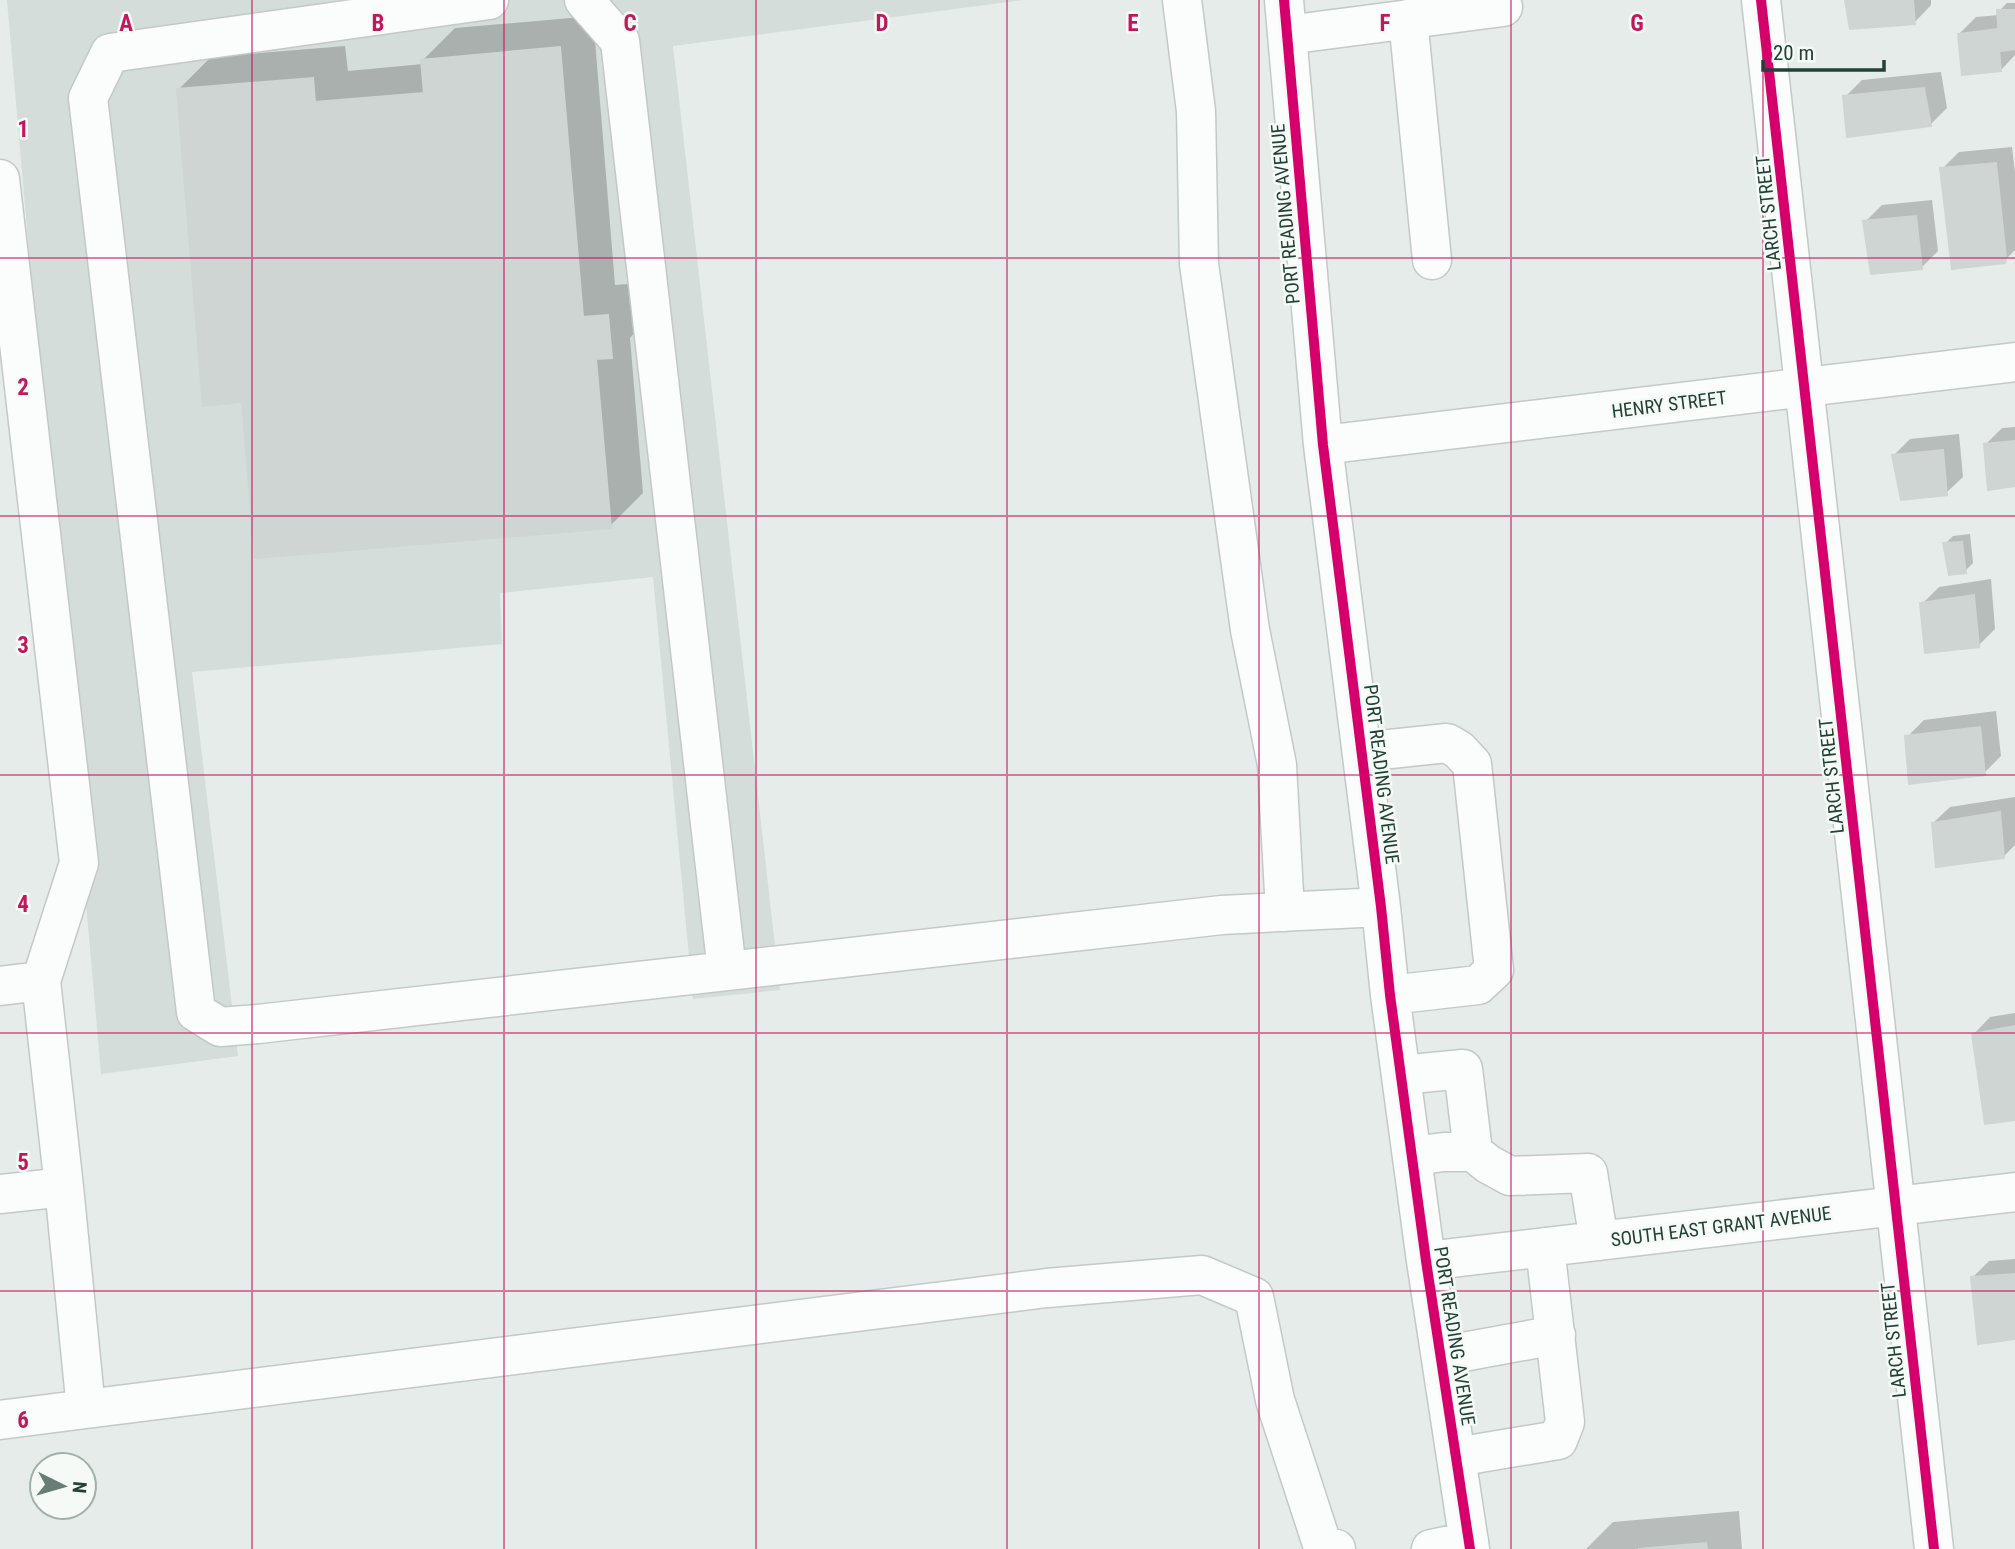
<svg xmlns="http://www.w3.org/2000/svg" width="2015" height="1549" font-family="'Roboto Condensed',sans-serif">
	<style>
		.built { fill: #d4ddd9 }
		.shadow { fill: #0003 }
		.building { fill: #ced5d2; stroke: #cfd5d2; stroke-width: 2 }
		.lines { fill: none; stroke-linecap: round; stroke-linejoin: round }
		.minor-casing { stroke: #c3c9c6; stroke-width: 41 }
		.minor { stroke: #fbfcfc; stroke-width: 38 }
		.cycleway-casing { stroke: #f5faf7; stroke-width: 15 }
		.cycleway { stroke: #d6006c; stroke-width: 10 }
		.grid { fill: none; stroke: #c2185b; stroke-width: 2; stroke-opacity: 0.55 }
		.labels { text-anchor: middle; stroke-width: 5; stroke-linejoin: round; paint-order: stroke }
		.street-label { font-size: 19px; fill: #224137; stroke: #f5faf7 }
		.grid-label { font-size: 23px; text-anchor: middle; font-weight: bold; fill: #c2185b; stroke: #f5faf7; stroke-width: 5; stroke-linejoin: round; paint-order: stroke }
	</style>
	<rect width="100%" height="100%" fill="#e6ece9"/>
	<path class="built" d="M7,0H1023L673,46L780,990L693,999L653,577L500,593L502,644L192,672L238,1056L101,1074Z"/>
	<path class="shadow" d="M1847,0H1931V5L1915,22Z
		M2007,3H2015V55L2001,70L1959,34L1976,17L1999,15V11Z
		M593,16L615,285L641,283L644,323L630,338L643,493L610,526L244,401L178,90L211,57L345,46L348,71L423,64V60L455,28Z
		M1941,72L1947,108L1930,125L1845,97L1862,80Z
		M2012,147L2015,173V250L2004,261L1942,169L1959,152Z
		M1932,200L1938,251L1921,268L1865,222L1882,205Z
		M2015,427V484L1985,445L2002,428Z
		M1959,434L1963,477L1946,493L1894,455L1910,439Z
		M1970,534L1973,563L1965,571L1945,544L1953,536Z
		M1991,579L1995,629L1978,646L1922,604L1939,587Z
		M1996,711L2001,756L1984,773L1907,737L1924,720Z
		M2015,797V845L2003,857L1933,823L1950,807Z
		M2015,1013V1118L1974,1034L1990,1017Z
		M2015,1259V1337L1972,1278L1989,1261Z
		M1739,1511L1742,1549H1586L1613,1522Z"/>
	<path class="building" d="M1845,0H1913L1915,24L1850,29Z
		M1997,10H2015V49L2000,51Z
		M1997,29L2001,71L1962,75L1958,34Z
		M560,47L583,317L608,315L612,358L596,359L611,528L255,558L242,402L203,406L177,89L313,78L315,102L424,93L421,60Z
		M1924,88L1931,126L1847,137L1843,96Z
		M1996,163L2006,258L2005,263L1952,269L1940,168Z
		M1916,216L1922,269L1871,274L1863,221Z
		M2015,441V486L1988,490L1984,444Z
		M1943,450L1947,495L1901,500L1892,455Z
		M1962,542L1966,573L1949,575L1943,543Z
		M1974,595L1979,647L1925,653L1920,603Z
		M1980,727L1985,775L1909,784L1905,736Z
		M2000,812L2004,858L1936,867L1932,823Z
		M2015,1026V1120L1985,1124L1972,1034Z
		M2015,1274V1339L1978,1344L1971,1277Z
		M1706,1543L1707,1549H1638Z"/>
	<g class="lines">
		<defs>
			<path id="minor" d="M489,0L110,53L88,98L196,1012L220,1027L258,1024L1222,915L1381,907
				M584,0L620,41L727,971
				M1182,0L1196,111L1199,264L1250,630L1277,765L1285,912
				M1284,0L1323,445L1381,907L1390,995L1426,1261L1470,1549
				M1761,0L1934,1549
				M1408,19L1432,260
				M1287,35L1503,7
				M0,179L79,863L41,981L64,1187L0,1194
				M1323,445L2015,362
				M1362,752L1447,743L1459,750L1472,764L1494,970L1478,985L1390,995
				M0,986L41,981
				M1401,1075L1463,1069L1473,1152
				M1412,1156L1444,1152H1473L1488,1164L1510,1176L1588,1173L1599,1241
				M64,1187L86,1409L1047,1288L1202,1275L1254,1297L1275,1400L1322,1544L1336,1549
				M1426,1261L2015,1192
				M1441,1356L1556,1335
				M0,1420L86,1409
				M1456,1457L1558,1440L1565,1422L1545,1247
				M1431,1549L1469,1541"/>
		</defs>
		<use href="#minor" class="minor-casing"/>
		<use href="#minor" class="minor"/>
		<defs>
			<path id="cycleway" d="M1284,0L1323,445L1381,907L1390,995L1426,1261L1470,1549
				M1761,0L1934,1549"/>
		</defs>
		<use href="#cycleway" class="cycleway-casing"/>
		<use href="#cycleway" class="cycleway"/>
	</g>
	<path class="grid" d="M252,0V1549M504,0V1549M756,0V1549M1007,0V1549M1259,0V1549M1511,0V1549M1763,0V1549M0,258H2015M0,516H2015M0,775H2015M0,1033H2015M0,1291H2015"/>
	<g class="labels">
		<g class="street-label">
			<text transform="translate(1768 213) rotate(-96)" y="7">LARCH STREET</text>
			<text transform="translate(1285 214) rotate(-95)" y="7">PORT READING AVENUE</text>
			<text transform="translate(1669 404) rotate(-7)" y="7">HENRY STREET</text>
			<text transform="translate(1382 774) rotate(83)" y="7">PORT READING AVENUE</text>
			<text transform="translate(1831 776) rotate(-96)" y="7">LARCH STREET</text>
			<text transform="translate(1721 1226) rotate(-7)" y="7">SOUTH EAST GRANT AVENUE</text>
			<text transform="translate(1455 1336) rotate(81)" y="7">PORT READING AVENUE</text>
			<text transform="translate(1893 1340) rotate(-96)" y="7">LARCH STREET</text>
		</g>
	</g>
	<g class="grid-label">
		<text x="126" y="31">A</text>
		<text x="378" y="31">B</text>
		<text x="630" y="31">C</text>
		<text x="882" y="31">D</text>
		<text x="1133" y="31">E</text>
		<text x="1385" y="31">F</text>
		<text x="1637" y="31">G</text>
		<text x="23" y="137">1</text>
		<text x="23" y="395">2</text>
		<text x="23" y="653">3</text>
		<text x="23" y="912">4</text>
		<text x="23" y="1170">5</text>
		<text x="23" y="1428">6</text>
	</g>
	<g transform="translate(63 1486) rotate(95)"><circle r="33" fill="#f5faf7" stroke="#a1b0aa" stroke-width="2"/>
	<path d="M0-5L12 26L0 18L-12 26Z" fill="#677d75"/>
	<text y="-10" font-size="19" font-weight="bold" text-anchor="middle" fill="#224137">N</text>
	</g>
	<path d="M1763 60v10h121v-10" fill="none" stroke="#224137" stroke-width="3.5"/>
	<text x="1773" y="60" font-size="21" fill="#224137" stroke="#f5faf7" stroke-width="5" paint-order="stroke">20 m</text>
</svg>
